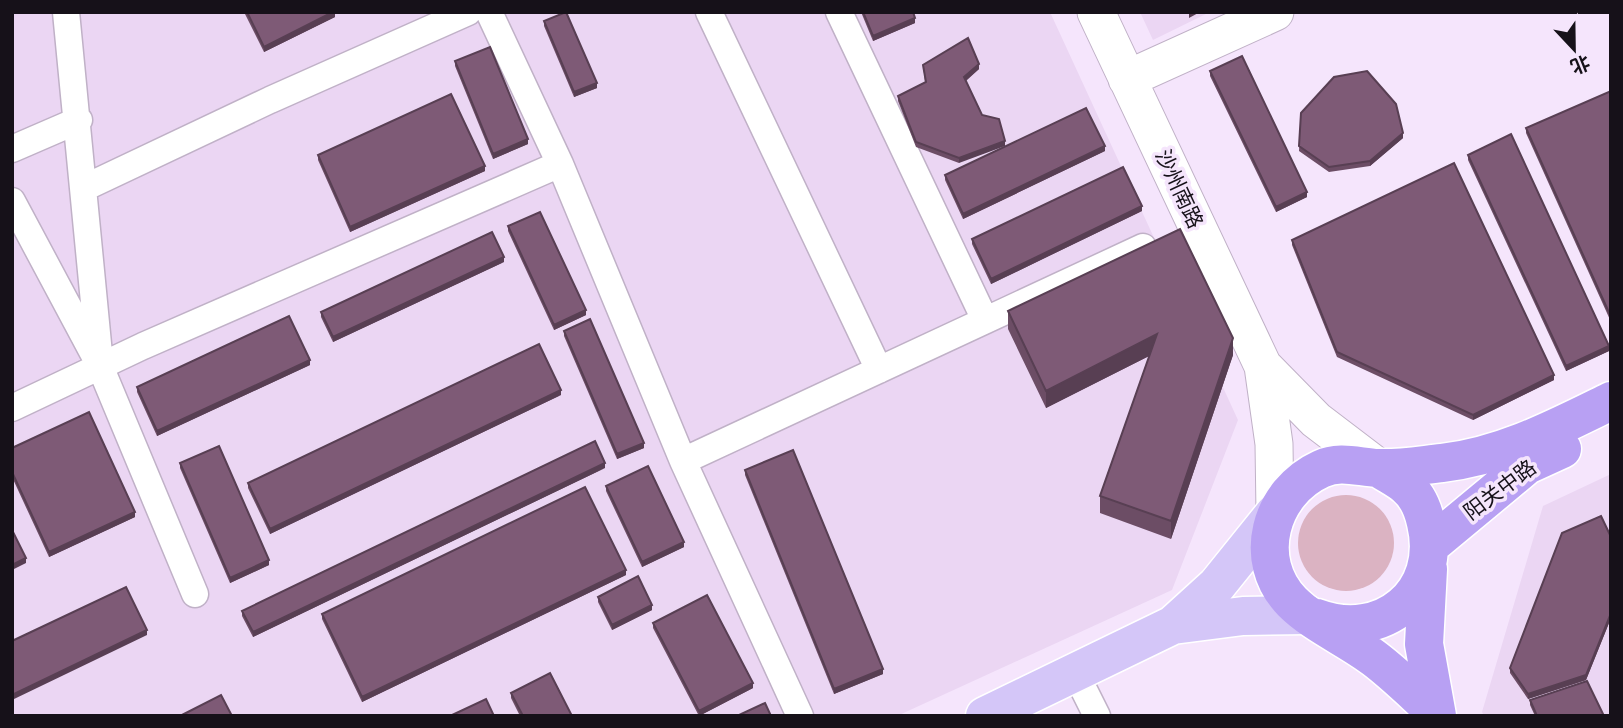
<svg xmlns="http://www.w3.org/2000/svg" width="1623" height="728" font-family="'Archivo Narrow','Noto Sans SC',sans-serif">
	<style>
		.built { fill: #ebd6f3 }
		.green { fill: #dbb3c2 }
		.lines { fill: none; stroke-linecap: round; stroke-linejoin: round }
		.street-casing { stroke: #c0b1c7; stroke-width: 29 }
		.secondary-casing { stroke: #c0b1c7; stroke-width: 39 }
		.primary-casing { stroke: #fff; stroke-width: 41 }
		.highway-casing { stroke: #fff; stroke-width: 41 }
		.street { stroke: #fff; stroke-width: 26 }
		.secondary { stroke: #fff; stroke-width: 37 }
		.primary { stroke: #d4c6f8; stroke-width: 38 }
		.highway { stroke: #b8a0f3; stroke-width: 38 }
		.wall { fill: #6c4d65 }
		.shaded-wall { fill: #583f53 }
		.building { fill: #7e5a76; stroke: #583f53; stroke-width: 2 }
		.labels { text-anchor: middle; stroke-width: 7; stroke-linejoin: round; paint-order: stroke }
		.street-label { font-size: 21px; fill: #161119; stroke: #f5e5fc }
	</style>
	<rect width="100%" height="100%" fill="#f5e5fc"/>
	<path class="built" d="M12,12H1050L1238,420L1172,590L897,716H12Z
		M1140,12H1210L1153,40Z
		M1611,474V716H1484L1482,712L1543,506Z"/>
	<path class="green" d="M1298 543a48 48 0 1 1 96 0a48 48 0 1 1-96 0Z"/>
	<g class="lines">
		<defs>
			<path id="street" d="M66,12L99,354
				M489,12L560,164L683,461L800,716
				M709,12L879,370
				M839,12L985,320
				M12,149L79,120
				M84,188L270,100L468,12
				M12,201L100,366L195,594
				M12,408L143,346L560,164
				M683,461L1143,247
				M1075,672L1097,716"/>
			<path id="secondary" d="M1096,12L1263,366L1274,444L1275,513
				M1127,79L1275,12
				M1263,366L1316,420L1379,468"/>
			<path id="primary" d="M1173,625L1243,616L1308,615
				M985,716L1173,625L1217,585L1275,513"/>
			<path id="highway" d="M1432,544L1527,465L1562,449
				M1428,569L1424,644L1437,716
				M1317,618C1382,642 1443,593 1426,523C1423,509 1417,495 1406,486C1398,479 1387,474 1379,468
				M1435,712C1415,694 1396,675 1375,659C1349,639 1315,625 1292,602C1251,560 1270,492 1321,469C1340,460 1358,467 1378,468C1399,469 1422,465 1442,463C1503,456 1556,428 1611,401"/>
		</defs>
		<use href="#street" class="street-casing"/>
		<use href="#secondary" class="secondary-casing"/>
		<use href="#primary" class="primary-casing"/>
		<use href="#highway" class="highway-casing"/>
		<use href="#street" class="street"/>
		<use href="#secondary" class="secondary"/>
		<use href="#primary" class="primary"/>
		<use href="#highway" class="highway"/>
	</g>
	<path class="wall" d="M244,12H335V17L264,52Z
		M861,12H913L915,23L873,41Z
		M544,21L597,88L574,97L544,26Z
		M455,61L528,144L493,159L455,66Z
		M923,65L979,69L966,81L959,163L916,147L898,101V96L925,82Z
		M1210,71L1307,197L1276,212L1210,76Z
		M1611,91V322L1526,133V128Z
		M1301,113L1403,138L1370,166L1329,172L1299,151Z
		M1105,151L963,219L945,180V175Z
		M318,155L485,171L350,232L318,160Z
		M1468,155L1609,351L1566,371L1468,160Z
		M1142,211L991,284L972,244V239Z
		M508,226L586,315L554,330L508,231Z
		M1292,240L1554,380L1473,420L1337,357L1292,245Z
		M504,262L333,342L321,317V312Z
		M1008,311L1233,355L1171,539L1100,513V496L1149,356L1046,408L1008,329Z
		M564,331L644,448L617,459L564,336Z
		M310,365L157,436L137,392V387Z
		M561,395L270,534L248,488V483Z
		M12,448L135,517L49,557L12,477Z
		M180,463L269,565L230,583L180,468Z
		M605,468L253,637L242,616V611Z
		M745,470L883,674L834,694L745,475Z
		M606,486L684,547L642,567L606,491Z
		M1611,537V618L1586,680L1528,699L1510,673V668Z
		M626,575L362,702L322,619V614Z
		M598,597L652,610L612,630L598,602Z
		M653,623L753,688L699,716L653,628Z
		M511,693L572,716H520L511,698Z
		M1530,700L1604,716H1535L1530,705Z"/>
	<path class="shaded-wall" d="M333,12H335V17L264,52V47Z
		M1200,12L1189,18V13Z
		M915,18V23L873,41V36Z
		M979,64V69L964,82V77Z
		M597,83V88L574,97V92Z
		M1403,133V138L1370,166V161Z
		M528,139V144L493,159V154Z
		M1005,141V146L959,163V158Z
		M1105,146V151L963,219V214Z
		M485,166V171L350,232V227Z
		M1307,192V197L1276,212V207Z
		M1142,206V211L991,284V279Z
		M504,257V262L333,342V337Z
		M586,310V315L554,330V325Z
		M1157,334V352L1046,408V391Z
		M1233,338V355L1171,539V521Z
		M1609,346V351L1566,371V366Z
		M310,360V365L157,436V431Z
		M1554,375V380L1473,420V415Z
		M561,390V395L270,534V529Z
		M644,443V448L617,459V454Z
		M605,463V468L253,637V632Z
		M135,512V517L49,557V552Z
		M684,542V547L642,567V562Z
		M26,558V563L12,570V565Z
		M269,560V565L230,583V578Z
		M626,570V575L362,702V697Z
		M652,605V610L612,630V625Z
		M1611,613V618L1586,680L1528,699V694Z
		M147,630V635L12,700V695Z
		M883,669V674L834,694V689Z
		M753,683V688L699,716V711Z"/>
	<path class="building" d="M247,12H333L264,47Z
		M566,12L597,83L574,92L544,21Z
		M863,12H913L915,18L873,36Z
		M968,38L979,64L964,77L982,115L999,119L1005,141L959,158L916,142L898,96L926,82L923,65Z
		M490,47L528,139L493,154L455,61Z
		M1242,56L1307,192L1276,207L1210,71Z
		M1367,71L1396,104L1403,133L1370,161L1329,167L1299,146L1301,113L1334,77Z
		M1611,91V317L1526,128Z
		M451,94L485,166L350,227L318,155Z
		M1086,108L1105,146L963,214L945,175Z
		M1511,134L1609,346L1566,366L1468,155Z
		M1454,163L1554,375L1473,415L1337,352L1292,240Z
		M1123,167L1142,206L991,279L972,239Z
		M540,212L586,310L554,325L508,226Z
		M1180,229L1233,338L1171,521L1100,496L1157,334L1046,391L1008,311Z
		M492,232L504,257L333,337L321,312Z
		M289,316L310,360L157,431L137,387Z
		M590,319L644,443L617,454L564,331Z
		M539,344L561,390L270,529L248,483Z
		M89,412L135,512L49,552L12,472V448Z
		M595,441L605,463L253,632L242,611Z
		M219,446L269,560L230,578L180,463Z
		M793,450L883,669L834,689L745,470Z
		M648,466L684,542L642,562L606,486Z
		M585,487L626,570L362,697L322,614Z
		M1601,516L1611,537V613L1586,675L1528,694L1510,668L1562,533Z
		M12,530L26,558L12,565Z
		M638,576L652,605L612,625L598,597Z
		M126,587L147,630L12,695V641Z
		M707,595L753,683L699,711L653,623Z
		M550,673L572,716H523L511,693Z
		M1587,681L1604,716H1537L1530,700Z
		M221,695L232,716H180Z
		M486,699L494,716H450Z
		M765,703L771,716H737Z"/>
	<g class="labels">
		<g class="street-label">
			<text transform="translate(1179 189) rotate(65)" y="7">沙州南路</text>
			<text transform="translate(1500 490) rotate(-37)" y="7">阳关中路</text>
		</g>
	</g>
	<rect width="1623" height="728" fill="none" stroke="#161119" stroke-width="28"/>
	<g transform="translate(1574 49) rotate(158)" stroke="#f5e5fc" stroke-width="5" paint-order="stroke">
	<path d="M0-5L12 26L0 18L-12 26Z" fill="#161119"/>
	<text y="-10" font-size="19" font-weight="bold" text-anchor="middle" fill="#161119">北</text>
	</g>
</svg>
